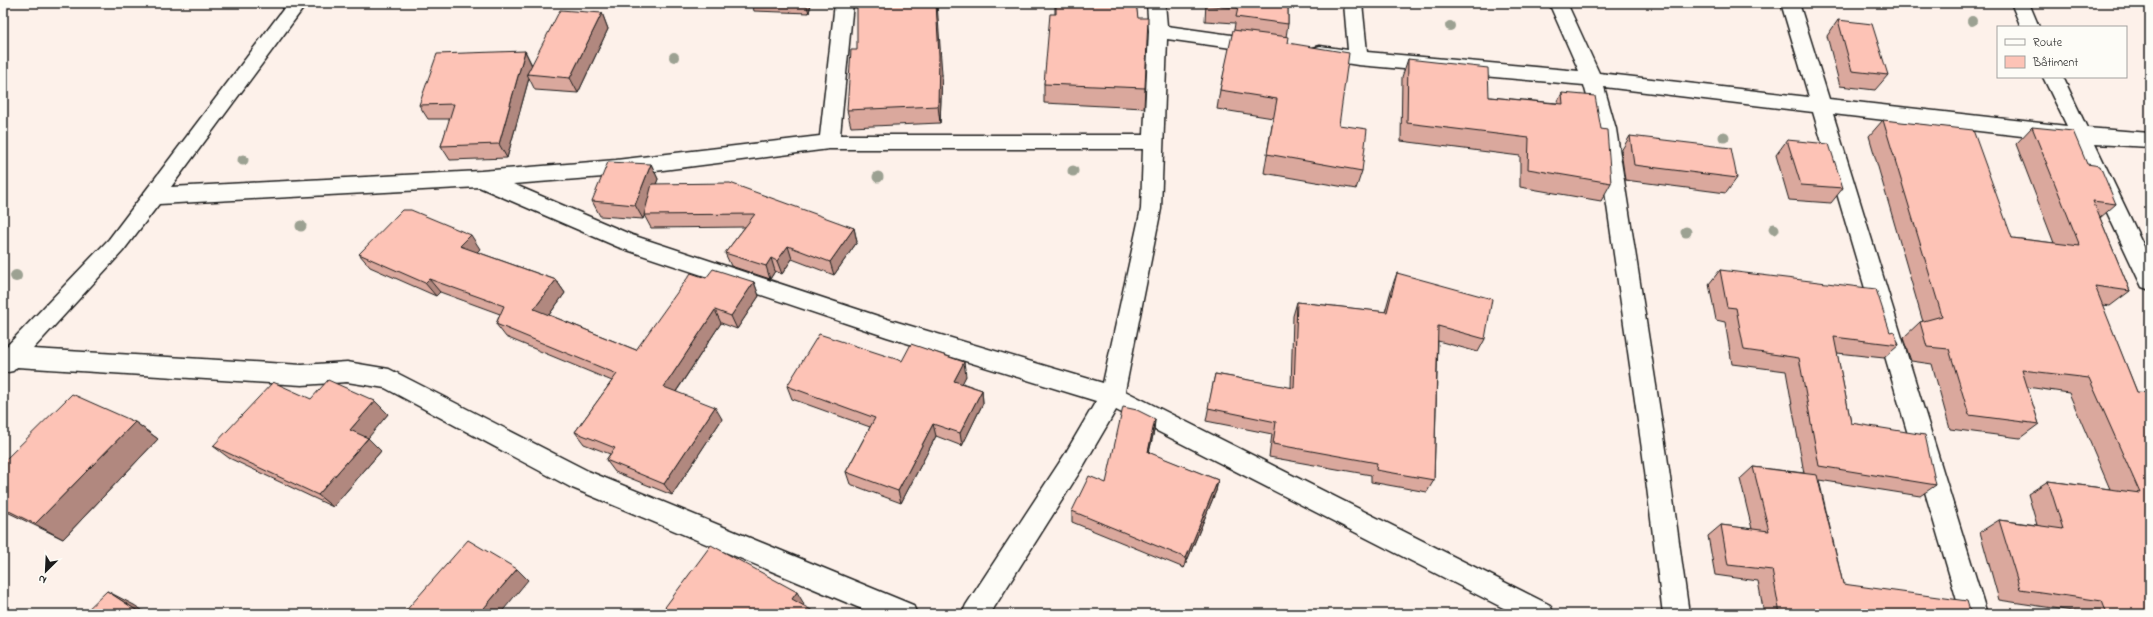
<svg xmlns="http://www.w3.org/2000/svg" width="2153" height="617" font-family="'Indie Flower',sans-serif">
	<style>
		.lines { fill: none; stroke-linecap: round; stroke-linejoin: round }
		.minor-casing { stroke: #1c1c1c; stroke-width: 3 }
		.minor { fill: #fdfcf7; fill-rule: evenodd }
		.tree { fill: #9ca192 }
		.wall { fill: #daa89d; stroke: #1c1c1c }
		.shaded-wall { fill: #b1887f; stroke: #1c1c1c }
		.building { fill: #fdc3b6; stroke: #1c1c1c }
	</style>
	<rect width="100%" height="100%" fill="#fdf1ea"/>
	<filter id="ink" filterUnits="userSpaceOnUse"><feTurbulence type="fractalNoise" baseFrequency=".025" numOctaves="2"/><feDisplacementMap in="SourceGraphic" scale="8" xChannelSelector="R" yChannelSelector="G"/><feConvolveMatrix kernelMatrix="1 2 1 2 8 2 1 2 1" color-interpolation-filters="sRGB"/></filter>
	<g filter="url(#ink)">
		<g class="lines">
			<defs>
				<path id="minor" d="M288,3H307L171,187L481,171L616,160L820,136L835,3H853L840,135H1144L1149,31L1147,3H1165L1167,26L1267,40L1269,45L1267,50L1260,52L1167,39L1161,209L1125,391L1550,605L1554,614H1515L1116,410L1081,470L990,614H962L966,605L1065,454L1096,401L887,337L618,247L479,187L159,204L123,251L33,349L302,365L347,362L389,369L588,471L913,605L917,614H874L570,487L385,388L347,382L302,385L17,367L13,371L3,373V350L109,239ZM829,149H1143L1141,209L1103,383L887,319L632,235L513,184L616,176Z
					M1344,3H1362L1367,52L1579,71L1549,3H1567L1599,73L1809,97L1781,3H1799L1829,99L2067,126L2043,77H2063L2087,128L2150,133V147L2095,144L2150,259V290L2142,287L2074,142L1833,114L1987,614H1961L1813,112L1604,87L1616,129L1667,456L1689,614H1663L1643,456L1596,129L1584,85L1358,65L1313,58L1311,53L1313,48L1320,46L1348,50Z
					M2011,3H2029L2039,27H2021Z"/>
			</defs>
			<use href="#minor" class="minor-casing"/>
			<use href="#minor" class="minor"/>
		</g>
		<g class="tree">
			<circle cx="1972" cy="21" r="5"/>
			<circle cx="1450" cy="26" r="5"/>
			<circle cx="674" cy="57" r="5"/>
			<circle cx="1724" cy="137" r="5.5"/>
			<circle cx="243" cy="160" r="5.5"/>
			<circle cx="1073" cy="171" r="5.5"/>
			<circle cx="878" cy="177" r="5.5"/>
			<circle cx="301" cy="226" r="5.5"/>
			<circle cx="1774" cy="229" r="5.5"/>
			<circle cx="1686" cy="232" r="5.5"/>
			<circle cx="16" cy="276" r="6"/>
		</g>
		<path class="wall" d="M752,3H811L809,13L754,11Z
			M1055,3H1136L1145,88L1144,108L1044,103V84L1055,14Z
			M1206,3H1288V24L1286,37L1288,43L1339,125L1362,171L1356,189L1264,173L1273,118L1217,109L1220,90L1234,30L1235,23L1205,21Z
			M602,13L608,29L578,93L535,90L529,78L507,158L450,160L441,146L450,119H428L419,105L525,51L532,65Z
			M1838,20L1888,75L1875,90L1840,86L1827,36Z
			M1408,59L1489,97L1557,103L1562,93L1601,129L1611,183L1601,201L1520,187V156L1401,141L1402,77Z
			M942,74L940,123L851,127L847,110Z
			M1883,120L2012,238L2054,243L2016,144L2032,127L2087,164L2116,204L2100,218L2130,291L2110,306L2102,305L2137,392L2150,614H2080L2079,612L1999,600L1980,532L1999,520L2037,525L2028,494L2048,481L2110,489L2069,393L2027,387L2039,424L2020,438L1950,429L1932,364L1911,361L1903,338L1920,322H1923L1869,136Z
			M1630,136L1737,178L1726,193L1625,180L1621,151Z
			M1787,140L1843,188L1831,203L1789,200L1776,155Z
			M651,164L658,179L656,184L854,228L857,242L834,275L792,259L782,274L775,271L770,279L731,266L725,253L745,227L651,228L644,215L643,219L600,216L592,201Z
			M480,249L477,252L556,280L565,293L549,315L636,350L706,278L754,282L759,296L737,329L721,323L676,392L722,419L672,495L615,472L606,460L610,454L584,444L575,432L612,381L506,337L496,324L500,314L440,292L436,296L370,267L359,254Z
			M1720,270L1890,332L1899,345L1884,358L1837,353L1851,423L1936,485L1920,496L1819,480L1843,584L1971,614H1764L1758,581L1715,575L1708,536L1721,525L1752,529L1740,479L1753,467L1804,473L1786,371L1732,364L1725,322L1716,320L1709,284Z
			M1397,273L1485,339L1478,352L1438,341L1434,480L1427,492L1371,482V475L1269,457L1272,434L1206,421L1215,374L1291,388L1293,316L1297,302L1385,312L1392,287Z
			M902,361L966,376L962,383L982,390L983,403L962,446L936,436L901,503L850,484L846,472L870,427L792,399L787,386Z
			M311,399L375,401L388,414L367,438L381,451L333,507L229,458L213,446Z
			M1155,419L1154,431L1149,453L1218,480L1216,491L1184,568L1072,522V511L1106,483Z
			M135,422L158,439L63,539L3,510V462Z"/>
		<path class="shaded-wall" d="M806,3H811L809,13Z
			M936,3H937L942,74L940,123L938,106Z
			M602,13L608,29L578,93L570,78Z
			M525,51L532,66L527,74L529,78L507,158L499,144Z
			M651,164L658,179L643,219L635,205Z
			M854,228L857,242L834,275L830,262Z
			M471,235L480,249L470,260L460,246Z
			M788,246L792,259L782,274L777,261Z
			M771,258L775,271L770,279L766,266Z
			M429,279L440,292L436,296L425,283Z
			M556,280L565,293L543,323L534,309Z
			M754,282L759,296L737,329L731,316Z
			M715,310L721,323L671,399L664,387Z
			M964,362L966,376L957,394L954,381Z
			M982,390L983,403L962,446L960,433Z
			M375,401L388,414L364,443L350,430Z
			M715,407L722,419L672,495L664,484Z
			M1155,419L1154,431L1146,464L1148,452Z
			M135,422L158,439L63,539L35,524Z
			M933,424L936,436L901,503L898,491Z
			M368,438L381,451L333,507L318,495Z
			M1218,480L1216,491L1184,568L1186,558Z
			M517,569L528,580L500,614H479Z
			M107,591L134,605L148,614H142Z
			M797,592L804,604L799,611L792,599Z"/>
		<path class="building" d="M857,3H936L939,56L938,106L847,110L851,50H857Z
			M1056,3H1136L1138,18H1148L1145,88L1044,84L1050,14H1056Z
			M1207,3H1288V24L1236,17L1238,8L1206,5Z
			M560,10L602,13L570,78L527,74Z
			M1838,20L1872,24L1888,75L1852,71Z
			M1233,30L1289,37L1288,43L1349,53L1339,125L1367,129L1362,171L1267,154L1277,99L1220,90Z
			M525,51L499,144L441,146L454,104L419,105L437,54Z
			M1408,59L1488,68L1489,97L1563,104L1562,93L1595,96L1601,129L1607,130L1611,183L1528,169L1529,138L1407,123Z
			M1883,120L1973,130L2012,238L2080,246L2032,127L2073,131L2087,164L2100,166L2116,204L2093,201L2130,291L2095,286L2137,392L2150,393V614H2107L2102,601L2020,589L1999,520L2063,529L2048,481L2140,493L2089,378L2022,370L2039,424L1969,415L1949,349L1927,347L1920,322L1942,316Z
			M1630,136L1731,148L1737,178L1634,165Z
			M1787,140L1829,144L1843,188L1801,185Z
			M608,162L651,164L635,205L592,201Z
			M730,183L854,228L830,262L788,246L777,261L771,258L766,266L725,253L755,214L644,215L652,184Z
			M402,210H411L471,235L460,246L556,280L534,309L636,350L691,273L706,278L713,269L754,282L731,316L715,310L664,387L715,407L664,484L606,460L615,448L575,432L617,374L496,324L504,306L429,279L425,283L359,254Z
			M1720,270L1876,289L1890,332L1894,331L1899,345L1834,337L1851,423L1925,435L1936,485L1819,466L1799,358L1744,350L1736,308L1727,307Z
			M1397,273L1492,299L1485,339L1438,326L1434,480L1376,470L1377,463L1273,444L1276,422L1208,408L1215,374L1294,388L1297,302L1387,312Z
			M819,334L902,361L911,344L964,362L954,381L982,390L960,433L933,424L898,491L846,472L875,418L787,386Z
			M328,380L375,401L350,430L368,438L318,495L213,446L273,382L311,399Z
			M72,394L135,422L35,524L3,508V462Z
			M1123,407L1137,410L1155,419L1148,452L1218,480L1186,558L1072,511L1089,476L1106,483Z
			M1753,467L1817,475L1843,584L1967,601L1971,614H1780L1772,570L1728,565L1721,525L1769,531Z
			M468,540L517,569L479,614H403Z
			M711,545L797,592L792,599L818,614H660Z
			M107,591L142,614H83Z"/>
	</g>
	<rect width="2153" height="617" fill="none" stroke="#fdfcf7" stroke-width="16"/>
	<rect x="8" y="8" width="2137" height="601" fill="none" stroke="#1c1c1c" stroke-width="1.5" filter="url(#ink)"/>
	<rect x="1997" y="26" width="130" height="52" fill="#fdfcf7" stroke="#a3a29f"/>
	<rect x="2005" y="39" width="20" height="6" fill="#fdfcf7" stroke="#a3a29f"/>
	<text x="2033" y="46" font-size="12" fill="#1c1c1c">Route</text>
	<rect x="2005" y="56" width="20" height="12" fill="#fdc3b6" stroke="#a3a29f"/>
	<text x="2033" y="66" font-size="12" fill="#1c1c1c">Bâtiment</text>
	<g transform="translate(46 571) rotate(204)" stroke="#fdfcf7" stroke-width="3" paint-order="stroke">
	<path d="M0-3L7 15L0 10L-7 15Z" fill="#1c1c1c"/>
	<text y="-6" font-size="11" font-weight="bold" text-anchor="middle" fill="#1c1c1c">N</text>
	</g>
</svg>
